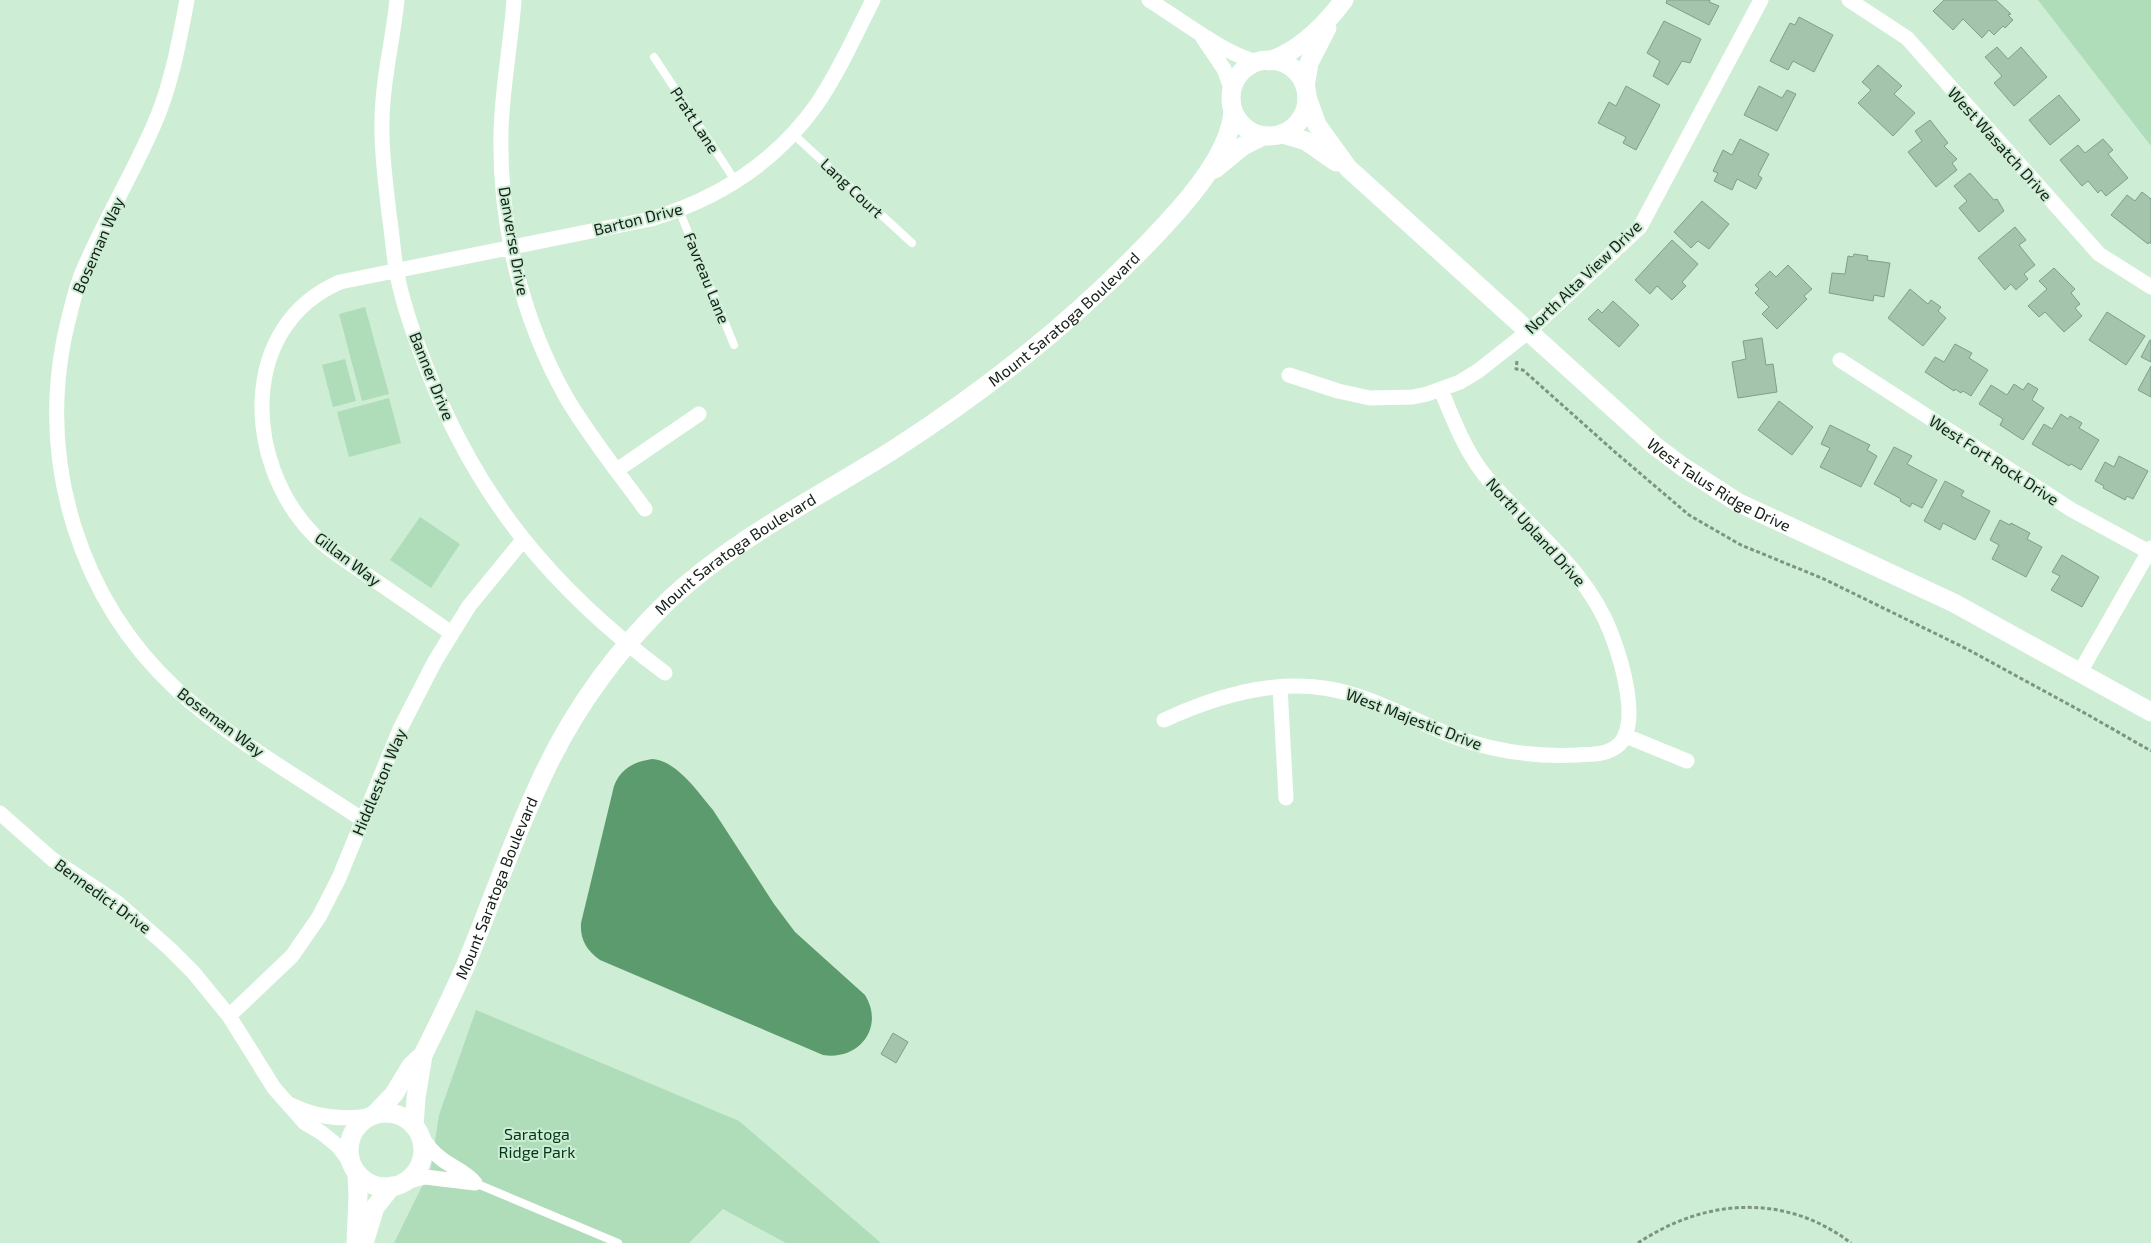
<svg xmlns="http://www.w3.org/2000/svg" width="2151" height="1243" font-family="'Exo 2',sans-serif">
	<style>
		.green { fill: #afdcb9 }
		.water { fill: #5c9b6e }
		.building { fill: #a5c4ac; stroke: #829f88 }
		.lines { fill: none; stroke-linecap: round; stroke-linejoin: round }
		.path { stroke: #7d9482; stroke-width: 3; stroke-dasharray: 4 2.5; stroke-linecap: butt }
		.service { stroke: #fff; stroke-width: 8 }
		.minor { stroke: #fff; stroke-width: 15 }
		.tertiary { stroke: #fff; stroke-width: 19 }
		.labels { text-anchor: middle; stroke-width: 4; stroke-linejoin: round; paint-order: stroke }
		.street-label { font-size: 16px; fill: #141f17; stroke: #cdedd4 }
		.park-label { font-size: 16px; fill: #043719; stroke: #cdedd4 }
	</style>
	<rect width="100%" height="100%" fill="#cdedd4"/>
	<path class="green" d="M2038,0H2151V146Z
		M365,307L389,394L362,401L339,314Z
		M345,359L356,401L333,407L322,365Z
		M389,398L401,443L349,457L337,412Z
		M420,517L460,544L431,588L390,560Z
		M476,1010L739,1121L881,1243H786L723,1209L689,1243H394L431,1168L439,1115Z"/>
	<path class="water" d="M652,759C676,760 698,792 713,810L774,904L795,932L865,995C885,1027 859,1061 823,1055L600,960C586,950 580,939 581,923L614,786C621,768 634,762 652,759Z"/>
	<path class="building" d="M1667,0H1710L1709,2L1719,6L1709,25L1666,3Z
		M1944,0H1996L2011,14L2008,15L2013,20L2005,28L2003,26L1994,35L1989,30L1982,38L1963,19L1953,30L1933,11Z
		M1799,17L1833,35L1814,72L1793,61L1788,70L1770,61L1790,23L1795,25Z
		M1664,21L1701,39L1690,63L1682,61L1668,85L1653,76L1660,61L1647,53Z
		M1997,47L2008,59L2021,47L2047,77L2014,106L1994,83L2002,76L1985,57Z
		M1878,65L1902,86L1894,94L1915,113L1893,136L1858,103L1871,90L1862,82Z
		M1626,86L1660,105L1636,150L1623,143L1626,137L1598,123L1609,102L1616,106Z
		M1759,86L1782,98L1787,90L1796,94L1777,131L1744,115Z
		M2059,95L2080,120L2050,145L2029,120Z
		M1930,120L1948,143L1944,146L1957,159L1952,163L1957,170L1936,187L1908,152L1922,141L1915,131Z
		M1740,139L1769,154L1758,175L1762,178L1756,189L1737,179L1732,190L1714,181L1718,173L1713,171L1723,150L1732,155Z
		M2103,139L2113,150L2108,154L2128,178L2106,196L2101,190L2098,193L2088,181L2082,186L2060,160L2078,145L2085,153Z
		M1970,173L1994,200L1997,199L2004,211L1979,232L1959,208L1967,201L1954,186Z
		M2142,192L2151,199V244L2149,242L2148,244L2111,215L2127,195L2135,201Z
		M1702,201L1729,224L1709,249L1698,241L1691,248L1674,232Z
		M2015,227L2026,240L2019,245L2035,265L2024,274L2028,279L2016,290L2011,284L2005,290L1978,258Z
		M1672,240L1698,264L1682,282L1686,286L1672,300L1657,286L1650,294L1635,280Z
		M1854,254L1868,256L1867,260L1890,263L1884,297L1874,295L1873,301L1829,293L1832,273L1845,274L1848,256L1853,257Z
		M1788,265L1812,289L1804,296L1807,299L1777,329L1762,314L1769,307L1755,293L1759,289L1755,285L1770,271L1776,277Z
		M2054,268L2075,289L2071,293L2080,304L2075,308L2082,316L2064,332L2045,312L2039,317L2028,306L2047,289L2039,281Z
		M1910,289L1928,304L1931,300L1941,307L1938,311L1946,318L1923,346L1888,318Z
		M1613,301L1639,325L1619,347L1588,319L1598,309L1602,313Z
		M2107,312L2145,336L2126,365L2089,340Z
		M1762,338L1766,365L1773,364L1777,392L1738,398L1732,362L1746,359L1743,341Z
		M2150,340H2151V362L2141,357Z
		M1955,344L1972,353L1969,358L1988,370L1971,396L1963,391L1961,393L1955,389L1954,391L1925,372L1935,357L1944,362Z
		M2151,366V397L2138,390Z
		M2028,383L2038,389L2032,400L2044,408L2023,440L2000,425L2003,419L1979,404L1991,385L2007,395L2014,384L2023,390Z
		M1779,401L1813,427L1792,455L1758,430Z
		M2061,414L2068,419L2070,416L2082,423L2079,428L2099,440L2081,470L2071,464L2069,466L2032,444L2044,424L2052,429Z
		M1830,425L1870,445L1867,450L1877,456L1861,487L1820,467L1830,448L1821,444Z
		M1894,447L1912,456L1907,464L1937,480L1922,508L1912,503L1910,507L1900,501L1901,499L1874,484Z
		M2119,456L2148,471L2133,499L2127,496L2125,500L2103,488L2104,486L2095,481L2105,462L2114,467Z
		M1945,481L1964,491L1961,496L1990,511L1975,540L1943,523L1940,530L1924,521Z
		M2000,520L2010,525L2011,523L2030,533L2027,539L2042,547L2026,577L1992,559L1999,545L1990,540Z
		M2062,555L2099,577L2082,607L2051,590L2060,576L2052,572Z
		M893,1033L908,1042L896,1063L881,1054Z"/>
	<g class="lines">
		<path class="path" d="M1517,361L1516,369L1523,370L1615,452L1689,515L1741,545L1824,579L1967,649L2090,716L2151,751
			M1638,1243C1706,1198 1785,1193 1851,1243"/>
		<path class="service" d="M654,57L736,182
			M793,134L912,243
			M679,210L734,345
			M475,1183L618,1243"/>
		<path class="minor" d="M187,0C179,43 171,87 153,127C131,177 103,223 82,273C74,293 69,317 64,339C39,466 80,599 175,688C228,738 302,779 363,820
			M397,0C393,41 382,81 382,122C381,153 386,184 389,214C392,232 393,250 396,268C401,300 413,333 425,364C476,497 551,588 665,673
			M514,0C511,44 502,88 501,132C499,224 521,317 566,397C589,436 618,472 645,509
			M1149,0C1177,17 1229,58 1260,62
			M1849,0L1907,38L2099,254L2151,287
			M1203,38L1224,69L1232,91
			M1840,360L2072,510L2151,553
			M1289,375L1338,391L1370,398L1413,397L1427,394L1460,382L1478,371L1529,331L1640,227L1761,0
			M617,470L699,414
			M451,633C423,613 395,594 367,575C348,562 328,550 312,533C244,462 238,326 340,282L651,219C718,199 776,162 817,104C839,72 855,35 873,0
			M2080,672L2151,548
			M1280,687L1286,798
			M1164,720C1214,697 1269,680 1324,688C1372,695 1413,721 1458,738C1497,752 1536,757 1577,755C1590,754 1605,755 1616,747C1643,728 1621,659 1611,633C1586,567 1526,527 1483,473C1464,448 1453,419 1441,390
			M1626,736L1687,761
			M0,813L52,859L119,904L170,949L193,972L229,1016L274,1088L305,1123L322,1133L339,1147L352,1165
			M229,1016L292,956L319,917L339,878L400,729L435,661L469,606L523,540
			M291,1105C316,1118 342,1120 370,1116
			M420,1134C426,1144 433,1153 443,1160C454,1168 466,1172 475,1183
			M401,1183L425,1177L475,1183"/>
		<g class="tertiary">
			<circle cx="1269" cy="98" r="38"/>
			<path d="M1269,61C1300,51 1325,25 1344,0"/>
			<path d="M1305,87L1309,63L1327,28"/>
			<path id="s1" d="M1307,97L1317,125L1348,168L1655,446L1683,467L1737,502L1954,603L2151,712"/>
			<path d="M1282,134L1306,141L1336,162"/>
			<path d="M1215,169L1243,146L1263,136"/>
			<circle cx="386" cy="1150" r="37"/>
			<path id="s2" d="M375,1114L394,1094L411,1066L423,1055C438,1024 454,993 467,962C493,899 515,833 545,771C575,708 618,649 669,600C735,538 817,498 893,450C993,386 1084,313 1165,225C1191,197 1230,152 1233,111"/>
			<path d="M414,1126L416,1098L423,1055"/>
			<path d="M356,1243L358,1196L357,1174"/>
			<path d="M364,1243L375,1207L392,1186"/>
		</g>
	</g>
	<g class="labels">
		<g class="street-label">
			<text transform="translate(695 120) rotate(57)" y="6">Pratt Lane</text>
			<text transform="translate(2000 144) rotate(48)" y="6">West Wasatch Drive</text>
			<text transform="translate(852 188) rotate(43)" y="6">Lang Court</text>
			<text transform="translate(638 219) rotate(-14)" y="6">Barton Drive</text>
			<text transform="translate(514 241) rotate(80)" y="6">Danverse Drive</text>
			<text transform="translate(98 245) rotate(-66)" y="6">Boseman Way</text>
			<text transform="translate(1583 277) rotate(-44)" y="6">North Alta View Drive</text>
			<text transform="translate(707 278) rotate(68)" y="6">Favreau Lane</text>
			<text dy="6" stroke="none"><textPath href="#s2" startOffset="1084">Mount Saratoga Boulevard</textPath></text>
			<text transform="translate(432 376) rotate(68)" y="6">Banner Drive</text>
			<text transform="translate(1994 460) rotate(33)" y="6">West Fort Rock Drive</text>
			<text dy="6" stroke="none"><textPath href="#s1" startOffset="572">West Talus Ridge Drive</textPath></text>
			<text transform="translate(1536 532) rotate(48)" y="6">North Upland Drive</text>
			<text dy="6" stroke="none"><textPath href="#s2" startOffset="679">Mount Saratoga Boulevard</textPath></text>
			<text transform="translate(348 559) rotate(37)" y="6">Gillan Way</text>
			<text transform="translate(1414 719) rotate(21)" y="6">West Majestic Drive</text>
			<text transform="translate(221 722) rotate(37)" y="6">Boseman Way</text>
			<text transform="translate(379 782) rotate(-67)" y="6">Hiddleston Way</text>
			<text dy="6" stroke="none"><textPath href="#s2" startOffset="259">Mount Saratoga Boulevard</textPath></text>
			<text transform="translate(103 896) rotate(36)" y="6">Bennedict Drive</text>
		</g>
		<g class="park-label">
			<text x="537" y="1140">Saratoga<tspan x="537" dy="18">Ridge Park</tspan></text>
		</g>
	</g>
</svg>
